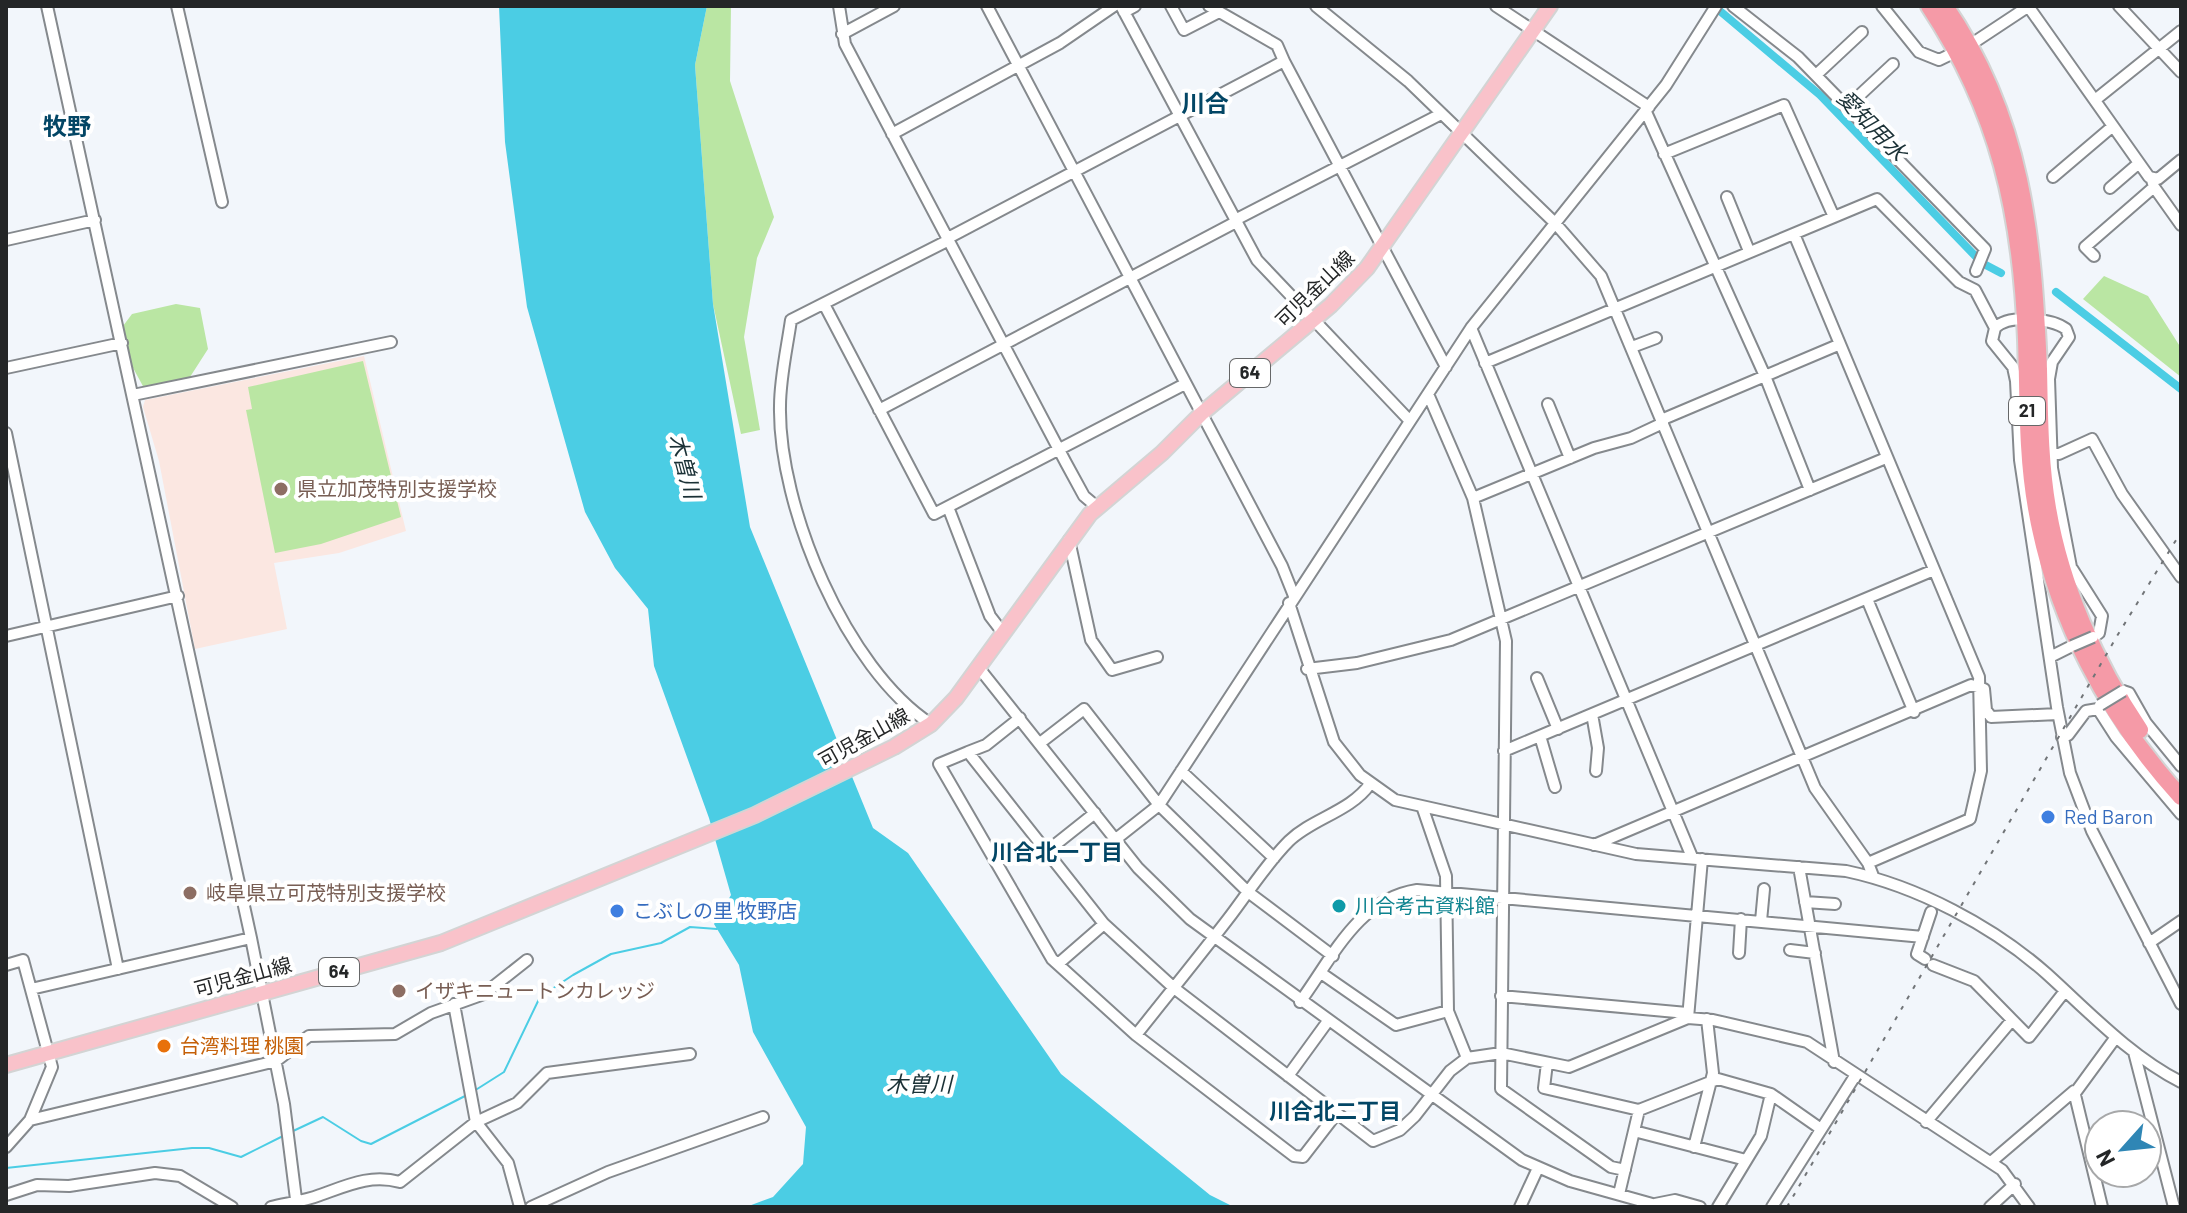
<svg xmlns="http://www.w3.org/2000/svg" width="2187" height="1213" font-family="Barlow,'Noto Sans JP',sans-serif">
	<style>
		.education { fill: #fbe7e1 }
		.green { fill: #bae6a3 }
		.water { fill: #4bcde4 }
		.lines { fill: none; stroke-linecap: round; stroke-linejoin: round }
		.stream { stroke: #4bcde4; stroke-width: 2 }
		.canal { stroke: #4bcde4; stroke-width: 8 }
		.minor-casing { stroke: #85898d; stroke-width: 14 }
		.major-casing { stroke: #d3d4d4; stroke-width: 18 }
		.highway-casing { stroke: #d3d4d4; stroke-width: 20 }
		.minor { stroke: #fff; stroke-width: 10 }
		.major { stroke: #f9c2ca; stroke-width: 14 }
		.highway { stroke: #f59aa7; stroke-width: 16 }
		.rail { stroke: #717477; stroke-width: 2; stroke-dasharray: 4 8; stroke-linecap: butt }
		.minor-bridge-casing { stroke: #85898d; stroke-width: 14; stroke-linecap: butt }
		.minor-bridge { stroke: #fff; stroke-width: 10 }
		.education-dot { fill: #8d6e63; stroke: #fff; stroke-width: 3 }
		.shop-dot { fill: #3f7fe0; stroke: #fff; stroke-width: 3 }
		.culture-dot { fill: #0f9aa8; stroke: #fff; stroke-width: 3 }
		.food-dot { fill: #e8710a; stroke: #fff; stroke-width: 3 }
		.labels { text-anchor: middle; stroke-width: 8; stroke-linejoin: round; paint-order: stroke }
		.shield { fill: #fff; stroke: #666768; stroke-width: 2 }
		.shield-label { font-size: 18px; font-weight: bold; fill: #242627 }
		.street-label { font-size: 20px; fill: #242627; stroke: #fff }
		.education-label { font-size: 20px; fill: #785e54; stroke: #fff; text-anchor: start }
		.shop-label { font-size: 20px; fill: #366cbe; stroke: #fff; text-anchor: start }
		.culture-label { font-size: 20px; fill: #0d838f; stroke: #fff; text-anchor: start }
		.food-label { font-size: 20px; fill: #c56008; stroke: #fff; text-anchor: start }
		.water-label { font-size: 22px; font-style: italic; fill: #1b3136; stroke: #fff }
		.neighbourhood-label { font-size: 22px; font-weight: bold; fill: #034665; stroke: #fff }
		.quarter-label { font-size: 24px; font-weight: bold; fill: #034665; stroke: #fff }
	</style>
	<rect width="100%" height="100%" fill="#f2f6fb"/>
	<path class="education" d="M364,356L406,531L339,553L274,563L287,629L195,649L159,461L143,407L145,400Z"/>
	<path class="green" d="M707,6H731L730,81L774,217L757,258L744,337L760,430L741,434L713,304L695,65Z
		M2104,276L2148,296L2181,348V377L2083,299Z
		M176,304L200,308L208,349L190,377L144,388L132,366L123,326L132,314Z
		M363,361L401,517L321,544L275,553L246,410L252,409L248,387Z"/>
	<path class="water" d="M499,6H707L695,65L713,304L750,527L873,828L908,853L1061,1074L1210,1195L1234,1207H746L773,1197L803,1164L806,1127L753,1032L739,965L714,924L731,895L709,818L654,666L648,609L615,568L585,512L527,307L505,142Z"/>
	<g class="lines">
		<path class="stream" d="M474,1091L504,1072L540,997L573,975L611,954L661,943L690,927L717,929
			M291,1132L323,1117L361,1141L371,1144L465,1096
			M6,1168L192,1148H209L241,1157L285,1135"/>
		<path class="canal" d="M1714,6L1820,95L1982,263L2001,273
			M2056,292L2181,389"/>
		<defs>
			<path id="minor" d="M47,6L251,938L284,1104L297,1207
				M177,6L222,202
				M839,6L845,44L1066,463L1084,496L1097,507
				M987,6L1282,566L1294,596
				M1121,6L1257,260L1410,421
				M1171,6L1184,30L1219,12
				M1209,6L1277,45L1284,61
				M1316,6L1408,81L1555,223L1601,276L1815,788L1868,863L1873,876
				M1496,6L1649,107
				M1733,6L1798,57L1985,249L1976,271
				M1882,6L1919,52L1939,60L1970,45L2029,6
				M2028,6L2149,177L2158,179L2181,160
				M2119,6L2181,72
				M1124,12L1135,6
				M842,34L894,6
				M1816,75L1862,32
				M2095,100L2181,31
				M1848,106L1893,64
				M1646,112L1765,376L1810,490
				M892,134L1060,43L1114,6
				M1664,154L1784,105L1834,217
				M2053,177L2113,126
				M2154,187L2181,225
				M2110,188L2139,163
				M1727,197L1749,251
				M1235,220L1441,114
				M1794,234L1979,677L1981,771L1970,819L1868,863
				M948,238L1284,61L1446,367
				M6,240L95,220
				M2094,256L2085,247L2154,187L2152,180
				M825,306L934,514L1185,384
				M1471,328L1692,857
				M1632,347L1656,338
				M1485,363L1877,199L1959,282L1975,290L1995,328
				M6,368L122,343
				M1428,394L1473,498L1506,641L1501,1089L1611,1167L1625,1170
				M133,395L391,342
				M1548,404L1570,458
				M879,410L1236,222
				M1661,420L1838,345
				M6,433L118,969
				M2051,454H2059L2092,439L2122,494L2181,577
				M1473,498L1594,448L1631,438L1663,423
				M948,507L990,616L1003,633
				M1069,540L1091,640L1112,670L1157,657
				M1867,599L1914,712
				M1289,603L1334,742L1360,775L1395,800L1636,854L1846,871C1917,886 1993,926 2047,974C2089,1012 2130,1056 2181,1082
				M6,636L178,596
				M2093,637L2099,633L2102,616L2071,567L2052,468L2049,379L2052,362L2069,337L2066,329C2051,318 2008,314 1995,328L1992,341L2013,367L2016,381L2020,460L2057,707L2070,773L2092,831L2181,1004
				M2050,657L2072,646
				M979,668L1138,868L1190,919L1522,1160L1570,1181L1663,1207
				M1307,669L1357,663L1451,640L1886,458
				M1537,678L1558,729
				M2123,691L2129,693L2146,723L2181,766
				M2098,709L2116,737L2181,814
				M1592,714L1598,748L1596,771
				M931,724C846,669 778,506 780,406C780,378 787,348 791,320L949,240
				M1540,736L1555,787
				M2062,737L2068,735L2086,711L2098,709
				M1040,743L1084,709L1159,805L1248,892L1333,956
				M1504,751L1934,570
				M968,752L986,745L1020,718
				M1181,771L1274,858
				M1370,784C1350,812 1313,818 1289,841C1266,864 1248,893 1228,919C1198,958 1167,996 1136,1035L1052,959L939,764L968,752L1104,924L1174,988L1373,1141L1400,1130L1415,1116L1450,1071L1467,1058L1501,1053L1569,1067L1688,1018L1713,1020L1807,1042L2002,1170L2029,1207
				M1423,809L1446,876L1448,1011L1467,1058
				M1116,839L1159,805L1471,328L1666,85L1716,6
				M1594,845L1971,685L1984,689L1986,710L1991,717L2058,714
				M1046,852L1095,813
				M1799,867L1834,1062
				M1805,902L1835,904
				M1761,921L1764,889
				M2149,943L2181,921
				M1790,950L1815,953
				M1739,953L1741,919
				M1925,959L1917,954L1931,912
				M1058,964L1104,924
				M6,965L23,960L52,1067L30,1120L6,1147
				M1933,965L1974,981L2029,1037L2065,991
				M1321,973L1396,1025L1448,1011
				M31,989L251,938
				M1501,996L1687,1013
				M1300,1002C1333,957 1358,899 1417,890L1923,937
				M454,1004L476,1122L508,1163L520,1207
				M1688,1018L1702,859
				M1136,1035L1294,1156L1303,1157L1337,1113
				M2134,1052L2174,1207
				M1547,1063L1544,1088L1639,1110
				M1288,1076L1328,1021
				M2075,1093L2116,1037
				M30,1120L276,1061L309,1036L395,1034L431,1013L484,994L527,960
				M1926,1122L2012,1020
				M1634,1131L1746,1160
				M2087,1143L2099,1139
				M1694,1147L1713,1073L1707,1019
				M1991,1162L2074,1091L2102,1207
				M1619,1194L1639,1110L1718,1079L1771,1094L1821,1129
				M6,1195L37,1185L69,1186L155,1173L180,1176L232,1207
				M1655,1204L1675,1200L1700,1207
				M271,1207C287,1203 305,1201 320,1195C348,1185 371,1174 400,1182L476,1122L517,1103L547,1073L690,1054
				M531,1207L608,1172L763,1117
				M1520,1207L1538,1168
				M1718,1207L1761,1136L1771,1094
				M1772,1207L1855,1076
				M1990,1207L2015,1184"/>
			<path id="major" d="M6,1065L441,943L755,815L894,747L931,724L956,698L1090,514L1162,453L1201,414L1331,305L1367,268L1550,6"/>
			<path id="highway" d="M1929,6C1999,112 2021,213 2026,339C2028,395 2026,452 2036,508C2055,617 2107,716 2181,797
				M1945,6C2023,119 2033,236 2039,369C2040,415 2040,462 2048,508C2061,586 2096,664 2140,730"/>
		</defs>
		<use href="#minor" class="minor-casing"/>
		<use href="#major" class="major-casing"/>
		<use href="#highway" class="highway-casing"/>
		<use href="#minor" class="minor"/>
		<use href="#major" class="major"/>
		<use href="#highway" class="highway"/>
		<path class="rail" d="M1787,1207L2117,636L2181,532"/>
		<defs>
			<path id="minor-bridge" d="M2072,646L2093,637
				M2100,705L2123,691"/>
		</defs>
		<use href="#minor-bridge" class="minor-bridge-casing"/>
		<use href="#minor-bridge" class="minor-bridge"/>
	</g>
	<g class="education-dot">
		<circle cx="281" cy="489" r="8"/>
		<circle cx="190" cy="893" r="8"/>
		<circle cx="399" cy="991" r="8"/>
	</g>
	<g class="shop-dot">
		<circle cx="2048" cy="817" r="8"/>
		<circle cx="617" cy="911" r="8"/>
	</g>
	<circle class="culture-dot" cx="1339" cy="906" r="8"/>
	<circle class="food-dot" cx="164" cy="1046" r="8"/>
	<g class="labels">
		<g class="shield">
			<rect x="1230" y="359" width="40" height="28" rx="6"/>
			<rect x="2009" y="397" width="36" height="28" rx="6"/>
			<rect x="319" y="958" width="40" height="28" rx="6"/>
		</g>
		<g class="shield-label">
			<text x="1250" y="379">64</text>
			<text x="2027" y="417">21</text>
			<text x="339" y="978">64</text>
		</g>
		<g class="street-label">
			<text transform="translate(1315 289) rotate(-44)" y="7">可児金山線</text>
			<text transform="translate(864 738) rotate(-29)" y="7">可児金山線</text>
			<text transform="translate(243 977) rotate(-15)" y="7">可児金山線</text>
		</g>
		<g class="education-label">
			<text x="297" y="496">県立加茂特別支援学校</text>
			<text x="206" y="900">岐阜県立可茂特別支援学校</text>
			<text x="415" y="998">イザキニュートンカレッジ</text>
		</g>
		<g class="shop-label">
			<text x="2064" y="824">Red Baron</text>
			<text x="633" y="918">こぶしの里 牧野店</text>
		</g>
		<g class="culture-label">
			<text x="1355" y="913">川合考古資料館</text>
		</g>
		<g class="food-label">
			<text x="180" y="1053">台湾料理 桃園</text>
		</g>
		<g class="water-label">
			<text transform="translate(1872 125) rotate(46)" y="8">愛知用水</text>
			<text transform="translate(685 466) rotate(75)" y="8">木曽川</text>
			<text x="919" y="1092">木曽川</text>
		</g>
		<g class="neighbourhood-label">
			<text x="1057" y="860">川合北一丁目</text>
			<text x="1335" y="1119">川合北二丁目</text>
		</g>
		<g class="quarter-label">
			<text x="1205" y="112">川合</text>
			<text x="67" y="135">牧野</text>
		</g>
	</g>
	<rect width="2187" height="1213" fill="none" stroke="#242627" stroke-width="16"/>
	<g transform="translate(2123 1149) rotate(243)"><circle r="38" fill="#ffffff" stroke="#a7a8a9" stroke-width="2"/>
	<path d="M0-6L14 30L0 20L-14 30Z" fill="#2f86b5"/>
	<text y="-12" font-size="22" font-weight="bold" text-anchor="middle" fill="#242627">N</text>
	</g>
</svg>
